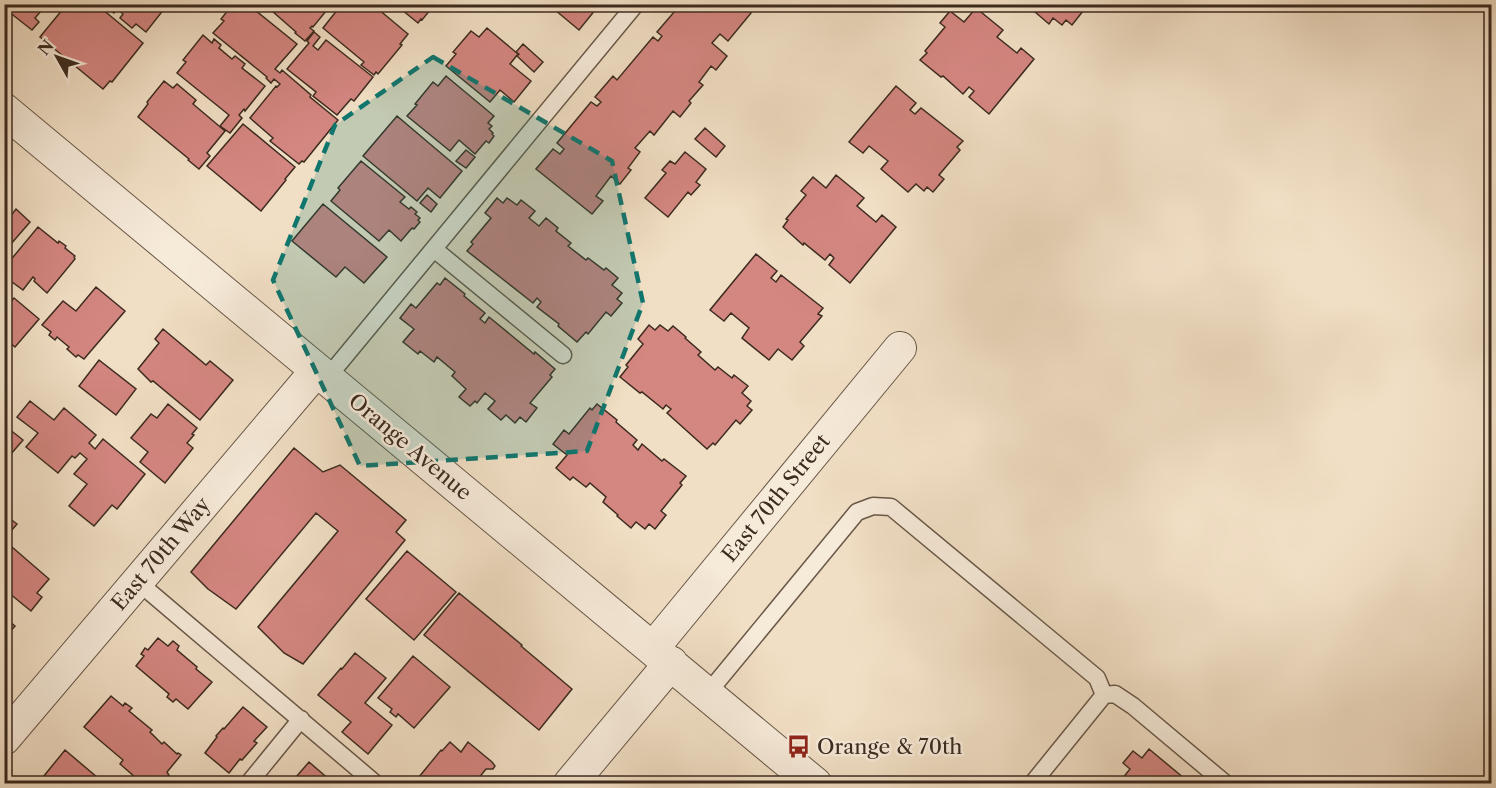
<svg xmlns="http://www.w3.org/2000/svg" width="1496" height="788" font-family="'Libre Caslon Text',serif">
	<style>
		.building { fill: #d48681; stroke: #3c2b1f; stroke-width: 1.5 }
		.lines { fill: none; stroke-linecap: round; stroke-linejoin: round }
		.service-casing { stroke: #695848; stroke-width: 19 }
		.minor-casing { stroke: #695848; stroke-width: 34 }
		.tertiary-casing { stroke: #695848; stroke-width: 35 }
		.service { stroke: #f6ead9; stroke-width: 16 }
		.minor { stroke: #f6ead9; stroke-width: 32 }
		.tertiary { stroke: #f6ead9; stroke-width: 33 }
		.marked { fill: #0f766e; fill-opacity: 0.2; stroke: #0f766e; stroke-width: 4.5; stroke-dasharray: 12 8; stroke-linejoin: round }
		.labels { text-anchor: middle; stroke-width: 5; stroke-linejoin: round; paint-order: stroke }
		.street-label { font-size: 21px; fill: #3c2b1f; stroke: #f6ead9 }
		.poi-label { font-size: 21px; fill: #3c2b1f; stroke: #f6ead9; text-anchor: start }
	</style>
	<rect width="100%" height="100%" fill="#f1dfc5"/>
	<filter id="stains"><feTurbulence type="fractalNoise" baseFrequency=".00333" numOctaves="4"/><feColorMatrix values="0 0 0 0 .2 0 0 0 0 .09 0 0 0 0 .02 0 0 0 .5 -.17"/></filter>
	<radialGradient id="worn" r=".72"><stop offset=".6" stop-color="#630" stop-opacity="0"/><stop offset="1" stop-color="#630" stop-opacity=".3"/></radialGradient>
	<path class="building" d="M4,4H47L35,18L39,22L32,30L4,8Z
		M67,4H96L143,43L112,82L110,81L103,89L40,37Z
		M168,4L146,32L136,24L132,28L120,18L123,14L117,9L114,13L103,5Z
		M233,4H256L258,7L255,10L297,44L275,69L280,73L282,70L311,95L310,97L338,120L304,162L302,161L299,164L270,141L273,138L250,118L276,86L277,87L280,84L274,79L271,83L266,78L267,77L213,33L224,21L221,19Z
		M264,4H330L331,5L313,27L312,26L310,28L314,31L305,41L295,33L296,32Z
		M342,4H353L357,8L360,4H372L408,34L400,44L402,45L378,74L376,72L374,75L361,65L364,62L323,28Z
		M404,4H435L422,20L421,19L418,23L402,10L406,6Z
		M600,4L579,30L549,5V4Z
		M671,4H745L744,6L751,13L728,41L720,34L712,43L727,56L716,70L711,66L699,82L703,85L689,101L691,103L680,117L673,111L654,135L650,131L635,148L640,152L628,168L631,170L620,184L611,176L596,196L603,201L592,214L536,169L553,149L560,154L564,149L557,143L591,102L597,106L601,102L595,97L613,76L617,80L653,37L658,41L662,36L657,32L675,11L672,9L674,7Z
		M1029,4H1079L1077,6L1083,11L1072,25L1066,20L1062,25L1053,18L1049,24L1035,12L1036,11Z
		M976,8L1003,30L997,37L1017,53L1021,48L1034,59L989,114L969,97L974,91L969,87L963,94L943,76L941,77L920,60L927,53L925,51L945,27L940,23L950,11L964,22Z
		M487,28L518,54L510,64L531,81L514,102L500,90L490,102L446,66L456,54L453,52L471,31L479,37Z
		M314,32L320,37L313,46L318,50L326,40L373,77L354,101L351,99L337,115L313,96L316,92L287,69L309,43L307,41Z
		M203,35L212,43L214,39L221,45L219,48L232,59L235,56L245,64L242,68L265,86L245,111L244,109L239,115L242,118L230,133L220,126L229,115L177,73L186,62L183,60Z
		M523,44L543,62L534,72L517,56L519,54L516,52Z
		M446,76L494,116L488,123L492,126L489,129L493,133L492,134L494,136L489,143L486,141L475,154L459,140L450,151L407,116L417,105L415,104L433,82L438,86Z
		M164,81L173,88L177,84L196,100L193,104L225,131L207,153L210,156L199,169L188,160L189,159L138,117L148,104L147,102Z
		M896,86L916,103L910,110L915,114L921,108L963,141L957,147L960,150L939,175L944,179L933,192L927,187L924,191L916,184L908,192L881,169L888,161L869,146L863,153L849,142Z
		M397,116L462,171L440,198L428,188L417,201L363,156Z
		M243,124L295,167L285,179L286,180L261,211L207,166Z
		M705,128L725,146L716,157L695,139Z
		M466,150L475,157L466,168L456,161Z
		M685,152L706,169L696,182L700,185L691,195L688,192L668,217L645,198L666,173L662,170L670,161L675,164Z
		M361,161L405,197L400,202L409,209L411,207L417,212L415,214L420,218L418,220L420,222L414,229L412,228L401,241L389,230L379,241L331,201L340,190L338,188Z
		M836,175L864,198L857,206L876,222L882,215L896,227L850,283L829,265L834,258L830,254L825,260L804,243L803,245L783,227L788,220L786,219L806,195L801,191L813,177L826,188Z
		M427,195L437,204L431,212L420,203Z
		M497,198L503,203L507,198L517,205L521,200L535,211L529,218L539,226L546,218L558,228L556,231L571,243L568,246L586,260L588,258L604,270L606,268L618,278L612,285L622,293L617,299L622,303L611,316L606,312L588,334L586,332L577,342L558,326L559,324L537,307L541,302L537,298L533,303L467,251L473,244L471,242L491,218L485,213Z
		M323,204L387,257L364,283L345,267L336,277L292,241Z
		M16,209L30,222L4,252V221L6,222Z
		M38,227L58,243L59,241L66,246L65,248L75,256L74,257L75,259L47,293L34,281L35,279L33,277L23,290L4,276V268Z
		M756,254L777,271L771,278L776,282L781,275L823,308L818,314L822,316L800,342L804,346L792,360L778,349L769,360L742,338L749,328L731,313L724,321L710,310Z
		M445,278L465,294L464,296L485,313L480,319L485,323L489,317L534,354L535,352L555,369L550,375L552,377L530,403L537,408L526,422L520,417L515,423L506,415L501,420L488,409L495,401L485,393L477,403L475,401L470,406L459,397L466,389L452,376L455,372L437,357L434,362L420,351L418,354L403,342L414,329L400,318L411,304L416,308L437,283L440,285Z
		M96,287L125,311L84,359L78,355L76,357L67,349L69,347L57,337L55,340L49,335L51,332L42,325L63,301L76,311Z
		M14,298L39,319L15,347L4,338V309Z
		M649,325L655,330L660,325L668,331L673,326L686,337L685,338L701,352L698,355L715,370L718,367L732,378L734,375L748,386L742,393L751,401L747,406L752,410L740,424L736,420L715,445L713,443L707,449L667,413L671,409L666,405L663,409L642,392L640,393L620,377L628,367L626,365L643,344L638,339Z
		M163,329L206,365L210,361L233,380L200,420L153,381L151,382L138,369L159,343L155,339Z
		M99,360L136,389L116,415L79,386Z
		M30,401L54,420L64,408L96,435L89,443L95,449L103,439L145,474L117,509L112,505L94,526L69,506L87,484L74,474L87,459L80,453L75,458L72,456L58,473L26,447L38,433L17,417Z
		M168,404L197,428L192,434L194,435L187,443L193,448L165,483L140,462L148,452L131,438L151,414L157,418Z
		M597,404L617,420L616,422L637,440L633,445L638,450L642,444L662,461L664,459L686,476L680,483L682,485L661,511L666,515L655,529L649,524L645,529L636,522L631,528L617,516L618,515L603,502L606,497L590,483L586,487L573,477L570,480L556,468L567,455L553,444L564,430L569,434L590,408L592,410Z
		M4,425L23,440L4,462Z
		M294,448L323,472L340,465L406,520L396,532L405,540L303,664L284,653L258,627L338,531L316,513L236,609L208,589L191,572Z
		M4,514L17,524L4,539Z
		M12,547L49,579L37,593L42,597L31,611L4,589V556Z
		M407,551L456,592L414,640L366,599Z
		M459,593L522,645L521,646L572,689L539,730L424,635Z
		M4,617L15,626L4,638Z
		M158,638L168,646L173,641L179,646L177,650L197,667L196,669L212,682L188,709L176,699L173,702L167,697L169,694L136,666L144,656L141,654L145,648L148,650Z
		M355,653L386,678L365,703L392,725L368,754L342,732L351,722L318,695L341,668L342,669Z
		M413,656L450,687L414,728L398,714L396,717L390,712L392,709L378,698Z
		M111,696L123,706L125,703L132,708L129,711L152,730L150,732L162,744L164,742L177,754L178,753L181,755L167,772L174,784H143L120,764L123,760L84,727Z
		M243,707L267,727L254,741L257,743L242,760L240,759L229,773L205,753L217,737L216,736L223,728L224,729Z
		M450,742L461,752L468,742L492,762L495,766L493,769H486L474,784H428L419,777L441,750L442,751Z
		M1149,749L1191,784H1118L1130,769L1123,763L1133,751L1142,758Z
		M65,750L105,784H41L39,782Z
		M309,762L332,782L331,784H290Z"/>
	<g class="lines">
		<defs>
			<path id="service" d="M434,249L563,355
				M327,378L636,4
				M138,582L376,784
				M707,694L857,512L873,506L891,507L1097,678L1104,695L1032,784
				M1104,695L1115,694L1133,706L1226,784
				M248,784L301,719"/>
			<path id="minor" d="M653,648L900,348
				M4,739L317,370"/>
			<path id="tertiary" d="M4,110L815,784
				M570,784L671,663"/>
		</defs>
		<use href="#service" class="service-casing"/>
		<use href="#minor" class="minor-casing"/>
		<use href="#tertiary" class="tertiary-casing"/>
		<use href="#service" class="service"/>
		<use href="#minor" class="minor"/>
		<use href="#tertiary" class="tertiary"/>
	</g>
	<path class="marked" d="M433,57L612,161L643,303L587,451L360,466L273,280L335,125Z"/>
	<defs>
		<symbol id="bus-bare" viewBox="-9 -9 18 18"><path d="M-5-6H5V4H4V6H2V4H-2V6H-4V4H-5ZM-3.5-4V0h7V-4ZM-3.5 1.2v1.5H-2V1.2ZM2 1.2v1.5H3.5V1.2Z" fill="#8f2418" stroke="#f6ead9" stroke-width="2.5" paint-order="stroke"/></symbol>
	</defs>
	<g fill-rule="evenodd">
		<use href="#bus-bare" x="782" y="730" width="33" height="33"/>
	</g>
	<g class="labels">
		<g class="street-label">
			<text transform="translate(410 447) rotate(40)" y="7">Orange Avenue</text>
			<text transform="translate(776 498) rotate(-51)" y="7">East 70th Street</text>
			<text transform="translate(161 554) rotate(-50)" y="7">East 70th Way</text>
		</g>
		<g class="poi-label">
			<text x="817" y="754">Orange &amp; 70th</text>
		</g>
	</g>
	<rect width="1496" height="788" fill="none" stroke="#f1dfc5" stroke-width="24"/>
	<rect x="6" y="6" width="1484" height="776" fill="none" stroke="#3c2b1f" stroke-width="3"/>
	<rect x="12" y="12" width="1472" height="764" fill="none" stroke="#3c2b1f" stroke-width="1.5"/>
	<g transform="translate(57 57) rotate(310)" stroke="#f6ead9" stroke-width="4.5" paint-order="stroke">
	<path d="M0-4.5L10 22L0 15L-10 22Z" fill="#3c2b1f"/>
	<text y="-9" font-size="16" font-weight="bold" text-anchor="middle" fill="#3c2b1f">N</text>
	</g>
	<rect width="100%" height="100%" filter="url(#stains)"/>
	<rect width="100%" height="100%" fill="url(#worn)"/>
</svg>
